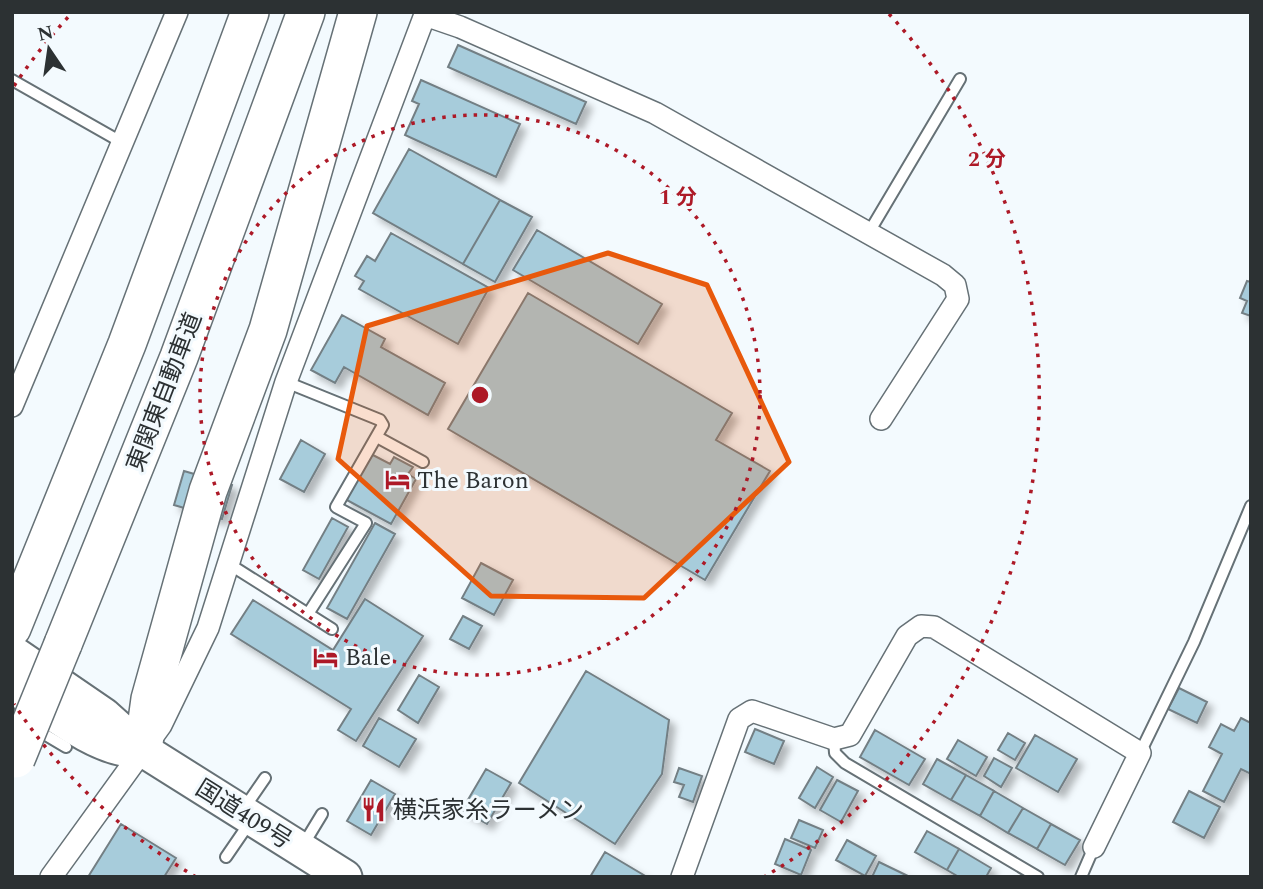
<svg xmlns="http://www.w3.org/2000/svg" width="1263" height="889" font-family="Spectral,'Noto Sans JP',serif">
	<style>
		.building { fill: #a7ccdb; stroke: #737f84; stroke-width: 2; filter: url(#shadow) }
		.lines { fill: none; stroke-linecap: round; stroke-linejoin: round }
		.service-casing { stroke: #667176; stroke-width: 14 }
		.minor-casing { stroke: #667176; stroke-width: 24 }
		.trunk-casing { stroke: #667176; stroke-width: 37 }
		.motorway-casing { stroke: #667176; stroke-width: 40 }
		.service { stroke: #fff; stroke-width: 10 }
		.minor { stroke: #fff; stroke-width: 21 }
		.trunk { stroke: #fff; stroke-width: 33 }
		.motorway { stroke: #fff; stroke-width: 37 }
		.motorway-bridge-casing { stroke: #667176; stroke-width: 40; stroke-linecap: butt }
		.motorway-bridge { stroke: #fff; stroke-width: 37 }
		.marked { fill: #e8590c; fill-opacity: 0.2; stroke: #e8590c; stroke-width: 5; stroke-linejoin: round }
		.ring { fill: none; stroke: #ad1927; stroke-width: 3.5; stroke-dasharray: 3.5 7 }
		.labels { text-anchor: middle; stroke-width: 6; stroke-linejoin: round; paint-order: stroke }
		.street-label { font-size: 24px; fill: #2c3133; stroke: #f3fafe }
		.poi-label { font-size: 24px; fill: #2c3133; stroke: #f3fafe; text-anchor: start }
		.centre { fill: #ad1927; stroke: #f3fafe; stroke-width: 3.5 }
		.ring-label { font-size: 21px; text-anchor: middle; font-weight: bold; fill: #ad1927; stroke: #f3fafe; stroke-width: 6; stroke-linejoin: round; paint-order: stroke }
	</style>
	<defs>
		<filter id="shadow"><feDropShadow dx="6" dy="6" stdDeviation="3.5" flood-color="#0004"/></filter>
	</defs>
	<rect width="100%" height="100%" fill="#f3fafe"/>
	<path class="building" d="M458,45L586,102L576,124L448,67Z
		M421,80L520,124L496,177L405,135L419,104L412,101Z
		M409,149L500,200L463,264L373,213Z
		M500,200L532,217L495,282L463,264Z
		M537,230L662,304L638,344L513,270Z
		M391,233L489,288L458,344L359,289L364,281L355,276L367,256L375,261Z
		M1247,281L1251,282V316L1242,313L1247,301L1240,298Z
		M528,293L732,413L716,440L770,471L705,580L448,429Z
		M342,315L385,339L381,347L445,383L428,415L344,367L335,383L311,370Z
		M301,440L325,454L304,492L280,479Z
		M371,454L390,464L394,457L413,467L408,474L416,479L391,524L345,499Z
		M184,471L232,485L222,519L174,505Z
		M332,518L348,527L319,579L303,570Z
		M375,523L395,534L347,619L327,608Z
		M481,563L513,580L494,615L462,598Z
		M365,599L423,636L356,741L338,730L351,709L231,634L253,600L333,650Z
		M463,616L482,626L469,649L450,639Z
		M586,671L669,720L662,774L615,844L519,783Z
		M419,675L439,687L418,723L398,710Z
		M1179,688L1207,702L1197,723L1168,709Z
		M379,718L416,739L399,767L363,746Z
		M1241,718L1251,723V774L1241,769L1224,802L1203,791L1222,754L1209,747L1221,724L1234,731Z
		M755,729L784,741L774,764L745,752Z
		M875,730L925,759L909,785L860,757Z
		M1008,733L1025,743L1015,760L998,750Z
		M1035,735L1077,759L1058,792L1016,768Z
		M958,740L987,757L976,776L947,759Z
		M994,758L1012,768L1001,787L984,776Z
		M937,759L966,775L951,800L923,784Z
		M817,767L833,777L815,808L799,798Z
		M679,768L702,776L693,802L679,797L684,785L674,782Z
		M486,769L511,783L487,824L462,810Z
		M966,775L994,791L980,816L951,800Z
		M371,780L395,794L371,835L347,821Z
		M837,780L858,791L841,822L820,810Z
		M994,791L1023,808L1008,833L980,816Z
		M1189,791L1220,807L1204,838L1173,822Z
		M1023,808L1051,824L1037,849L1008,833Z
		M799,820L823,830L815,848L791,838Z
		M121,824L176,858L164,877H88Z
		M1051,824L1080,840L1065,865L1037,849Z
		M927,831L959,849L947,870L915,852Z
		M785,839L811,850L801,875L775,864Z
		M847,840L876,856L865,876L836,860Z
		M959,849L991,868L986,877H959L947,870Z
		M605,852L647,877H590Z
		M879,862L910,877H872Z"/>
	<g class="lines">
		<defs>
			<path id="service" d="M12,80L123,143
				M868,234L960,79
				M286,382L380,420L383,425L336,507L366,523L308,614
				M377,437L423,462
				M229,564L332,629
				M12,715L66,747
				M834,739L835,753L845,763L1038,877
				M1140,753L1194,642L1251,506
				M243,810L265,778
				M302,847L322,814
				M226,857L250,822
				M1081,877L1094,847"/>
			<path id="minor" d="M425,15L460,27L655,113L943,275L955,285L958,299L881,419
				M12,406L177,12
				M51,877L161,725L208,628L286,382L426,12
				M682,877L739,719L752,711L834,739L850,735L907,636L921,626L934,627L1140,753L1094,847"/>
			<path id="trunk" d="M12,652L104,715L143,750L345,877
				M12,686C44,706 96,750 134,750"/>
			<path id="motorway" d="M12,628L127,344L250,12
				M63,644L179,357L306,12
				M143,750L150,699L208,491L268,330L358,12"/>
		</defs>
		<use href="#service" class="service-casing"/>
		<use href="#minor" class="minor-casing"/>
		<use href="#trunk" class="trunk-casing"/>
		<use href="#motorway" class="motorway-casing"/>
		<use href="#service" class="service"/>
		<use href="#minor" class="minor"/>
		<use href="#trunk" class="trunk"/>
		<use href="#motorway" class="motorway"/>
		<defs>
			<path id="motorway-bridge" d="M16,759L63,644"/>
		</defs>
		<use href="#motorway-bridge" class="motorway-bridge-casing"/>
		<use href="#motorway-bridge" class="motorway-bridge"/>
	</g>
	<path class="marked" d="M608,253L707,285L789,462L644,598L491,596L338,459L367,326Z"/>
	<g class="ring">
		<circle cx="480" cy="395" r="280"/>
		<path d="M196 877A559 559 0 0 1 14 704M14 86A559 559 0 0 1 71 14M889 14A559 559 0 0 1 764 877"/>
	</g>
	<defs>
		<symbol id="hotel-bare" viewBox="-9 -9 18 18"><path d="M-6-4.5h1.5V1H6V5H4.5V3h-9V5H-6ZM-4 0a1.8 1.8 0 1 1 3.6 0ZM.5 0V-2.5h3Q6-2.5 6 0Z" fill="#ad1927" stroke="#f3fafe" stroke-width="2.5" paint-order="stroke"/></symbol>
		<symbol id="restaurant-bare" viewBox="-9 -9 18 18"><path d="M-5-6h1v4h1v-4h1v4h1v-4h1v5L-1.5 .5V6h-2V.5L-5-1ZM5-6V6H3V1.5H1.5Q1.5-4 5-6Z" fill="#ad1927" stroke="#f3fafe" stroke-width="2.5" paint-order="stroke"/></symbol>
	</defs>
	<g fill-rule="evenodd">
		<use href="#hotel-bare" x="380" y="462" width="35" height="35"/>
		<use href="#hotel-bare" x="308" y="640" width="35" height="35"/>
		<use href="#restaurant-bare" x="356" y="792" width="35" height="35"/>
	</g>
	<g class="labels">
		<g class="street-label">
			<text transform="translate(164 392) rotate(-69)" y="8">東関東自動車道</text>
			<text transform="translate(244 814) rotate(32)" y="8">国道409号</text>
		</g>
		<g class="poi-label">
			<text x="417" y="488">The Baron</text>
			<text x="345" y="665">Bale</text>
			<text x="393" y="818">横浜家糸ラーメン</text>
		</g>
	</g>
	<circle cx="480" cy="395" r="10" class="centre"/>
	<g class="ring-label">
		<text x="987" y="166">2 分</text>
		<text x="678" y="204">1 分</text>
	</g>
	<rect width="1263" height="889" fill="none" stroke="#2c3133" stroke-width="28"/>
	<g transform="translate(49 49) rotate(347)" stroke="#f3fafe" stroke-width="5" paint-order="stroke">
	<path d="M0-5L12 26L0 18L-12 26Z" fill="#2c3133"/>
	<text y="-10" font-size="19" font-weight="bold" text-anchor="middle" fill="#2c3133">N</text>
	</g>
</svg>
